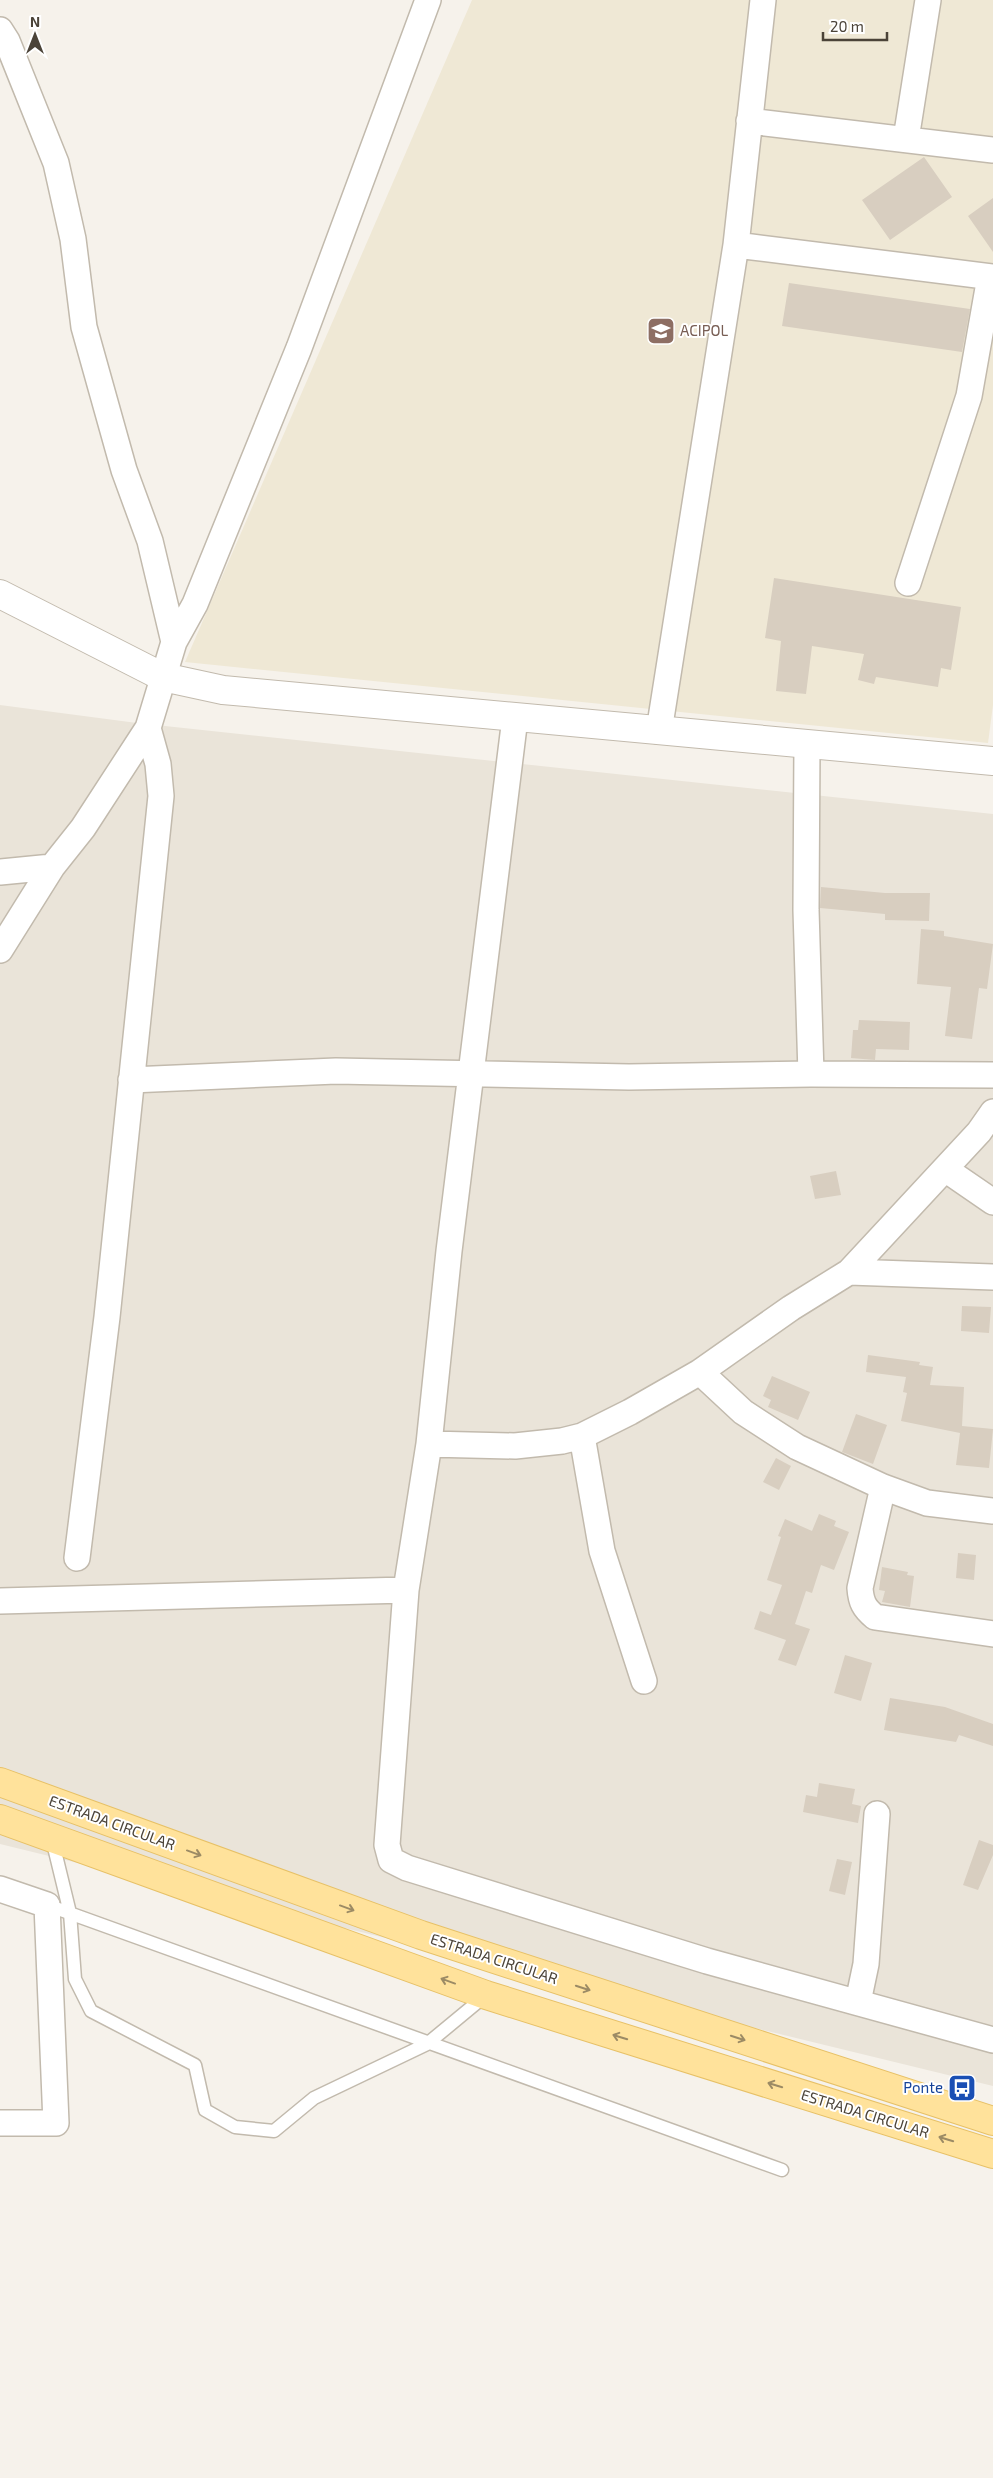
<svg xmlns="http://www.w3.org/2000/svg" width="993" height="2478" font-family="'Exo 2',sans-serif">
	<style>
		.residential { fill: #eae4d9 }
		.education { fill: #efe8d5 }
		.building { fill: #d8cec0 }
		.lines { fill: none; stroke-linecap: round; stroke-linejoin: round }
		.service-casing { stroke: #c2baad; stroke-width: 15 }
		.minor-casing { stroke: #c2baad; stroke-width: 28 }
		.tertiary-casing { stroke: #c2baad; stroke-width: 30 }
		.primary-casing { stroke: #e7c167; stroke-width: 30 }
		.service { stroke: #fff; stroke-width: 12 }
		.minor { stroke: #fff; stroke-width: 25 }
		.tertiary { stroke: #fff; stroke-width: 28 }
		.primary { stroke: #ffe29b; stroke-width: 28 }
		.oneway { stroke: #9c8b65 }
		.labels { text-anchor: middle; stroke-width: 4; stroke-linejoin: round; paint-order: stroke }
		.education-label { font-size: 15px; fill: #785e54; stroke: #fff; text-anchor: start }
		.street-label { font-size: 15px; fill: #4b4338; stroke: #fff }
		.transit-label { font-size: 15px; fill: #164399; stroke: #fff; text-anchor: end }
	</style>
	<rect width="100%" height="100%" fill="#f6f2eb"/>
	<path class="residential" d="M0,705L137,723L993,814V2086L0,1844Z"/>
	<path class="education" d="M472,0H993V705L988,743L185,662Z"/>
	<path class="building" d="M924,157L952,197L890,240L862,200Z
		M993,198V252L968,216Z
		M789,283L970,309L962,352L782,326Z
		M774,578L961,607L951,670L941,668L938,687L876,677L874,684L858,680L864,654L812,646L806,694L776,691L781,641L765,638Z
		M821,887L885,893H930L929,921L885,920V914L820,908Z
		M921,929L944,931V936L993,944L987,989L979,988L972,1039L945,1036L951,987L917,984Z
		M859,1020L910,1022L909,1050L876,1049L875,1060L851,1058L853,1030H858Z
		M836,1171L841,1195L815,1199L810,1176Z
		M962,1306L991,1307L989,1333L961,1331Z
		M868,1355L920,1362L919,1365L933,1367L930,1385L964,1387L962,1426L993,1429L989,1468L956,1465L960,1433L901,1421L907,1393L903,1392L906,1377L866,1372Z
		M772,1376L810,1392L798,1420L768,1407L771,1400L763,1396Z
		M856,1414L887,1425L873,1464L842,1452Z
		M776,1458L791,1466L779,1490L763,1482Z
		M819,1514L836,1521L834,1526L849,1532L834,1570L821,1565L812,1593L806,1591L795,1624L810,1629L796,1666L778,1660L786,1640L754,1629L760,1611L771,1615L782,1585L767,1580L781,1537L778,1536L785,1519L812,1531Z
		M958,1553L976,1555L974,1580L956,1578Z
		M882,1567L908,1572L907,1575L914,1576L910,1607L882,1602L885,1591L879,1590Z
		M845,1655L872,1663L861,1701L834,1693Z
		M890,1698L945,1707L993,1724V1746L959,1735L956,1742L884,1730Z
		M819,1783L855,1789L852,1804L861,1806L858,1823L803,1812L806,1795L817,1797Z
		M979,1840L993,1845V1855L978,1890L963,1885Z
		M837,1859L852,1862L845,1895L829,1891Z"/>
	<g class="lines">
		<defs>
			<path id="service" d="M52,1839L70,1913L75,1979L91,2011L195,2065L205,2110L235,2127L274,2131L314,2098L427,2044L485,1996
				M47,1905L782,2170"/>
			<path id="minor" d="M0,30L7,41L56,163L73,239L84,327L124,470L150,541L174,642L148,728L83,828L52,867L0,950
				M749,121L993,150
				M906,139L928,0
				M736,245L763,0
				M908,583L969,396L990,277
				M174,642L195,604L299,348L428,0
				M515,718L449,1251L429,1444L406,1590L387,1845L391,1860L407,1868L707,1961L993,2040
				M659,731L736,245L993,277
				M807,744L806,910L811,1074
				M0,872L52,867
				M131,1080L336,1071L629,1077L811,1074L993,1075
				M945,1169L993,1202
				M849,1272L993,1277
				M700,1372L743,1412L797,1447L883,1487L927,1503L993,1511
				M582,1436L602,1551L644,1681
				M429,1444L515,1446L562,1441L582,1436L630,1412L700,1372L791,1308L849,1272L979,1132L993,1112
				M883,1487L860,1588C861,1602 864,1608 875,1617L993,1634
				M77,1558L107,1317L161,796L158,764L148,728
				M0,1601L406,1590
				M0,1889L47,1905L56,2123H0
				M858,2002L866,1964L877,1814"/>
			<path id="tertiary" d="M0,594L163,677L223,690L993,761"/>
			<path id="primary" d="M0,1782L421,1935L993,2121
				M0,1819L486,1995L993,2154"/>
		</defs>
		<use href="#service" class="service-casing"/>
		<use href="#minor" class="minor-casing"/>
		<use href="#tertiary" class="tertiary-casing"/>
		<use href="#primary" class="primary-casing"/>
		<use href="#service" class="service"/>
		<use href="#minor" class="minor"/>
		<use href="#tertiary" class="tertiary"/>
		<use href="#primary" class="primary"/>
	</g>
	<defs><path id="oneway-shaft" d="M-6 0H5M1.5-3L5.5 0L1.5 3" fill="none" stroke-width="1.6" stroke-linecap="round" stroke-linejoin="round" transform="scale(1.25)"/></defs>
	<g class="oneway">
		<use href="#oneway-shaft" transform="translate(194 1853) rotate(20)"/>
		<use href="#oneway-shaft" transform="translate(347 1908) rotate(20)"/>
		<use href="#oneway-shaft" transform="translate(448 1981) rotate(-160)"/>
		<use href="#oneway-shaft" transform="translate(583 1988) rotate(18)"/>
		<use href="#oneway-shaft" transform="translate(620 2037) rotate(-163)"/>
		<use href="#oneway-shaft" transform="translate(738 2038) rotate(18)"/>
		<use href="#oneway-shaft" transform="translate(775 2085) rotate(-163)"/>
		<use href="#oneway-shaft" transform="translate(946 2139) rotate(-163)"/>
	</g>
	<defs>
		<symbol id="university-square" viewBox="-11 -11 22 22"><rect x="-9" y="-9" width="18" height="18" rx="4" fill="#8d6e63" stroke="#fff"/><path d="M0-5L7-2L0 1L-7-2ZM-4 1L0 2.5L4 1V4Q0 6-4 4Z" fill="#fff"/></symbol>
		<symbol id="bus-square" viewBox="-11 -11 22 22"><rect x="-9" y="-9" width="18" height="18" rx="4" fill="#1a4fb4" stroke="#fff"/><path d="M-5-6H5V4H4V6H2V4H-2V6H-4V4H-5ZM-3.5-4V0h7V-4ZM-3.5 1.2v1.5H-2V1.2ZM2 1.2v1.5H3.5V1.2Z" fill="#fff"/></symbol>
	</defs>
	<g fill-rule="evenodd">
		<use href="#university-square" x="645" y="315" width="32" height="32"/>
		<use href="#bus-square" x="946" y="2072" width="32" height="32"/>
	</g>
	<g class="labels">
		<g class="education-label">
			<text x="680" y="336">ACIPOL</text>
		</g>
		<g class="street-label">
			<text transform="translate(112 1823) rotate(20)" y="5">ESTRADA CIRCULAR</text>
			<text transform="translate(494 1959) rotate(18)" y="5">ESTRADA CIRCULAR</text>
			<text transform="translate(865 2114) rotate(17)" y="5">ESTRADA CIRCULAR</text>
		</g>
		<g class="transit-label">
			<text x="943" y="2093">Ponte</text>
		</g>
	</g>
	<g transform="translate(35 35)" stroke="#ffffff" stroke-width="4" paint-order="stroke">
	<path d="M0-4L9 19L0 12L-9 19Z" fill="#4b4338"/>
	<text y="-8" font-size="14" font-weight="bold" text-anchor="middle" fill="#4b4338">N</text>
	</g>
	<path d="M823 32v8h64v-8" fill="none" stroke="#4b4338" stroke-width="2.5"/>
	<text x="830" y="32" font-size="15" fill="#4b4338" stroke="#ffffff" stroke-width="4" paint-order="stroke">20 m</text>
</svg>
